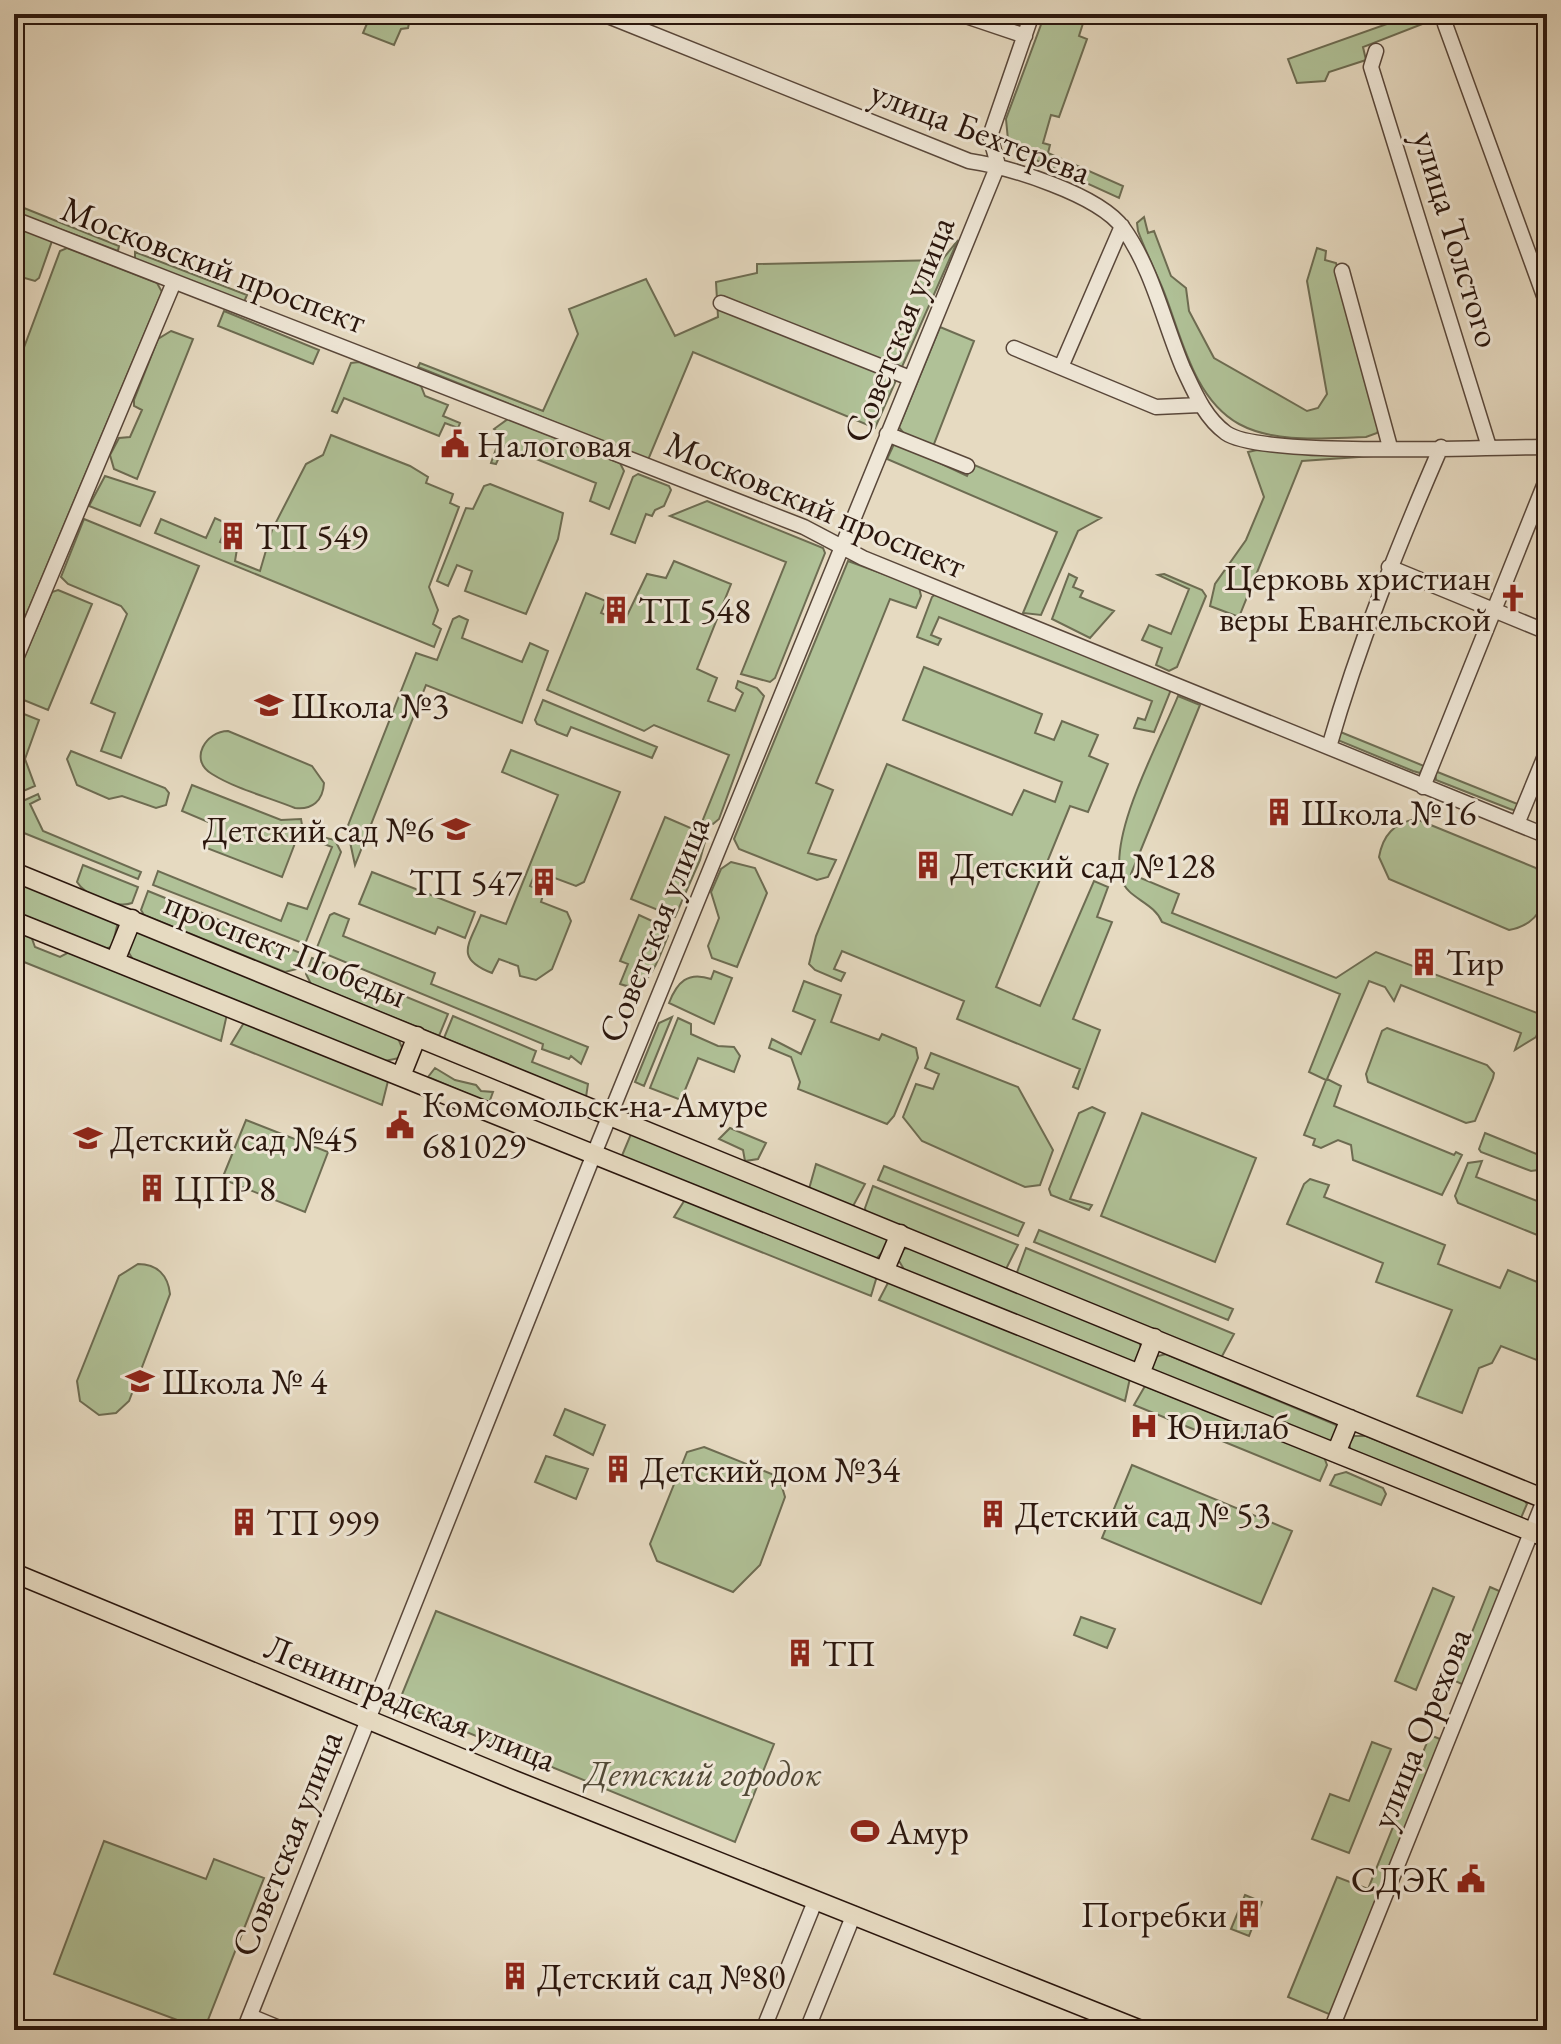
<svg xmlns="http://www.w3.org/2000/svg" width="1561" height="2044" font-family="'EB Garamond',serif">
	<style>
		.green { fill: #b0c197; stroke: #6d6c52; stroke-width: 2 }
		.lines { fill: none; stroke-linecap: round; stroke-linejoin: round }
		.minor-casing { stroke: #59473a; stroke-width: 17 }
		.major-casing { stroke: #2a160d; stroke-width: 21 }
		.minor { stroke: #efe7d7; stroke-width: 14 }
		.major { stroke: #e6dac1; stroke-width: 18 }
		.labels { text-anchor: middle; stroke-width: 6; stroke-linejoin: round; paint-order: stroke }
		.street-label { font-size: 36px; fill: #2a160d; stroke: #efe7d7 }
		.poi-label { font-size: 36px; fill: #2a160d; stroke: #efe7d7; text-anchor: start }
		.park-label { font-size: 36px; font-style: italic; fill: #524936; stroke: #efe7d7 }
	</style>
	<rect width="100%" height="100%" fill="#e6dac1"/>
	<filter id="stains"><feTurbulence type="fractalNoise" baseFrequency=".0025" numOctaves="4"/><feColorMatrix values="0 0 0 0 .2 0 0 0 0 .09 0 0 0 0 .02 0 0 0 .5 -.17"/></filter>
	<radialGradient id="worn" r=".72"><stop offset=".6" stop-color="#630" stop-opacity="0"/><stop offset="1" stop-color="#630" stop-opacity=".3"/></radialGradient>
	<path class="green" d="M371,14H411L408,28L401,29L394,45L363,33Z
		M1057,14L1066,17L1086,14L1079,36L1087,39L1059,117L1051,115L1043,143L1050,145L1048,153L1123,186L1119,198L1029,157L1008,140L1006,119L1042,22L1046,17Z
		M1415,14H1448L1363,47L1366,60L1329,72L1325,81L1297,83L1288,59Z
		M14,204L119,246L118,251L14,212Z
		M1144,217L1148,233L1154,231L1171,276L1186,288L1189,311L1214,358L1307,411L1318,408L1327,394L1307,281L1317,248L1326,251L1325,260L1336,263L1379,428L1377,433L1366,437C1326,438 1276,444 1239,424C1192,398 1181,333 1162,287C1154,268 1145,250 1138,231L1137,223Z
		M14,225L52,241L39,278L35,281L14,275L20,253L14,250Z
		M958,240L875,428L693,352L648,460L418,367L420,363L543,411L578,334L569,309L646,279L675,336L718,317L716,282L757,273V264L942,260Z
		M67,248L157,283L162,292L14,644V347L23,350L60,251Z
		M135,252L247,295L244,302L135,260Z
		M224,311L319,350L313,364L218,326Z
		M940,327L974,341L932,449L905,435L899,427Z
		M171,331L193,339L137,479L114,469L110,455L119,438L130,437L142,410L134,406V400L158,339Z
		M359,362L421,386L425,396L448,405L443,416L460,423L458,428L445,423L439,436L344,398L337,413L332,411L351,363Z
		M508,419L620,463L624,471L609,509L590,501L596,483L504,446L496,464L491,463L501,435L494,429Z
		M331,435L410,466L428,477L426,483L453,494L450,503L459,507L429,587L438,610L433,624L441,629L434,647L155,533L161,519L206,538L215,518L228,524L220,542L237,549L235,561L260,571L272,530L306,464L323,455Z
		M895,442L967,476L972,464L1101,518L1078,531L1041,615L1023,613L1057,532L887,459Z
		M1257,450L1373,456L1302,461L1239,617L1210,606L1215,584L1246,540L1264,497L1248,452Z
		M638,474L669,486L671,490L664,506L655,510L652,516L646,514L635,543L611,534L633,477Z
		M105,476L155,492L140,526L89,506Z
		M490,484L563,513L558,539L526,614L465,591L472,571L457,565L448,586L437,581L466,508L473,509L484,486Z
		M707,501L823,548L825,553L775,678L770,682L741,674L786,562L670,516Z
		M84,519L199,566L121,758L101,751L115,713L91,703L127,614L121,606L68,584L61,577Z
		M674,561L731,584L697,669L717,678L708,701L735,711L743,693L736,688L738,681L757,688L764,696L719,819L713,824L702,822L729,755L654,725L644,731L547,690L586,593L606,601L601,613L624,622L647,574L666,578Z
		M848,561L919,587L921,596L916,608L890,599L816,783L833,790L808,853L836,860L828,877L817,880L739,849L734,839Z
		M1069,574L1077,578L1073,587L1083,591L1080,597L1114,611L1090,638L1052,619Z
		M1164,574L1202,590L1206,596L1177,667L1169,671L1156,665L1162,648L1142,640L1149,625L1171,634L1189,589L1158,575Z
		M58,590L92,604L48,710L14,696V681L52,592Z
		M937,593L1169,684L1170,692L1154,732L1134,728L1138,718L1145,720L1152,701L939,617L931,635L941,639L938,645L917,637L932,597Z
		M459,616L468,620L462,638L522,662L530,643L548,651L522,723L426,685L355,865L347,828L416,653L437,660L453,619Z
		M924,667L1042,714L1035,733L1054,740L1062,721L1098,735L1089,756L1108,764L1088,812L1070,806L996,987L1040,1006L1094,881L1108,887L1097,917L1112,922L1073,1019L1100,1030L1078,1089L1073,1087L1080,1069L957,1019L964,1001L842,951L834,969L845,973L841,981L815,970L809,964L816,936L887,764L1012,815L1024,790L1055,802L1062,782L903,720Z
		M1178,696L1200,705L1131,874L1179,894L1172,913L1336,978L1376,952L1545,1016L1536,1037L1515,1050L1521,1033L1401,985L1394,1001L1385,987L1369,981L1327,1079L1341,1086L1334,1106L1454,1155L1456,1152L1462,1155L1442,1195L1353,1160L1351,1145L1338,1140L1321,1148L1313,1145L1315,1139L1304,1135L1326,1080L1309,1072L1340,994L1162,922C1153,901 1127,899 1121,878C1109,832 1160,741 1178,696Z
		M543,700L657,747L652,758L571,727L567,736L537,724L535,720Z
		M14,710L39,720L25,759L35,786L14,795Z
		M228,731L312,766L324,783C323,801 312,810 295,808C268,797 236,789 212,774C188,760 206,731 228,731Z
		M1338,731L1424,766L1420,773L1413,771L1340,741L1336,737Z
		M511,750L620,792L584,882L576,886L536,871L530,886L544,892L541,902L567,912L571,921L552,969L536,980L520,976L518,966L499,959L492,973C454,958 469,945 481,915L506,924L558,795L502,772Z
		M71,751L165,788L169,793L166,805L156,808L122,796L109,799L77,785L67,759Z
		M1435,771L1520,805L1517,811L1510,809L1436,780Z
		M192,785L281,820L301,819L302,825L282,877L204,847L213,824L182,811Z
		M38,794L40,799L30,804L43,831L141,872L138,879L14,829V805Z
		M665,817L700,832L706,838L700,860L675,917L631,899Z
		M1416,819L1536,868C1554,895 1541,924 1509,930L1389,879L1379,857C1383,835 1394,823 1416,819Z
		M318,836L335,840L341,852L305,944L153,885L158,871L281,921L288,903L307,909L332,847L314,840Z
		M731,862L755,868L767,893L737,967L712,958L708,946L719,918L711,892L721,869Z
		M83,865L138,887L132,903C116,909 85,895 77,882Z
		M372,872L475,912L465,938L438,927L435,934L359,904Z
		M18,879L118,922L112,947L103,949L14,914V888Z
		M148,891L303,954L297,969L285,972L144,915L141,910Z
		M334,913L349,919L343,936L435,973L431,984L588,1047L581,1064L571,1056L569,1059L542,1049L543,1044L316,950L330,915Z
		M639,915L663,926L668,936C659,956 650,996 620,984L628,964L620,961Z
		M14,926L30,933L35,947L60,957L73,950L227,1014L221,1041L14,958Z
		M136,931L395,1031L403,1050L399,1058L385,1061L134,961L127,950Z
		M312,958L448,1014L439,1036L311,984L306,974Z
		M714,971L732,978L714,1024L669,1003C677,982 688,971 711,979Z
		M804,981L841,995L831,1022L879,1040L882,1034L916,1048L918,1058L894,1116L887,1124L798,1089L800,1082L791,1057L769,1048L772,1039L801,1054L815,1020L793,1011Z
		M453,1016L536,1051L532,1062L588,1084L586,1097L444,1038Z
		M672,1017L644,1086L635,1082L659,1023Z
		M678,1018L691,1024V1034L718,1046L734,1047L740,1056L734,1072L698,1058L681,1100L650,1088Z
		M245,1021L388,1081L382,1105L231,1044Z
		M1387,1028L1487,1065L1494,1073L1493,1078L1475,1121L1466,1123L1368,1082L1366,1074L1382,1031Z
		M931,1053L1018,1087L1053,1150L1040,1185L1025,1187L922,1141L903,1117L916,1084L933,1089L939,1074L925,1068Z
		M435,1068L455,1080L476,1085L481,1091L493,1092L489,1103L428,1077Z
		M1092,1107L1105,1113L1070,1199L1092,1205L1089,1210L1051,1195L1049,1189L1079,1113Z
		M1142,1113L1256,1158L1215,1262L1101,1216Z
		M246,1120L328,1152L305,1212L222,1179Z
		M730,1128L766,1143L758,1159L745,1161L743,1150L719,1139Z
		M1485,1133L1544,1157L1538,1170L1531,1171L1481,1152L1479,1149Z
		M631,1134L887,1239L890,1244L876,1259L621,1158Z
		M1482,1161L1476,1177L1537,1201L1544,1186L1547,1187V1239L1458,1203L1455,1196L1468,1163Z
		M816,1164L865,1184L852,1208L809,1189Z
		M884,1166L1024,1223L1018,1236L878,1180Z
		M1310,1179L1329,1185L1324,1197L1445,1245L1438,1264L1500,1288L1508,1270L1547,1286V1364L1501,1346L1492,1363L1479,1368L1462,1413L1417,1396L1452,1310L1376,1282L1383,1263L1287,1224L1304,1184Z
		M873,1186L1018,1245L1005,1271L866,1214L865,1208Z
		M686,1198L877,1276L871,1296L674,1217Z
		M1039,1230L1233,1309L1228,1320L1034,1242Z
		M911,1248L1139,1342L1144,1354L1134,1363L905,1271L896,1256L902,1249Z
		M1026,1248L1234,1334L1220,1360L1016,1275Z
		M138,1264C157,1264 168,1275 170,1294L129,1401L116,1413L99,1415L80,1401L77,1381L119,1276Z
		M890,1279L1130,1378L1125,1401L879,1300Z
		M1166,1354L1334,1424L1338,1426L1333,1443L1152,1370L1154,1357Z
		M1145,1386L1324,1457L1327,1465L1320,1481L1134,1405Z
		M565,1409L605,1425L593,1455L554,1435Z
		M1354,1436H1366L1523,1499L1527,1504L1521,1518L1351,1450L1349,1444Z
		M704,1447L779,1477L785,1497L760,1565L733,1592L657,1561L650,1544L687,1452Z
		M546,1456L588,1469L576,1499L535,1482Z
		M1132,1465L1292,1531L1261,1604L1102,1538Z
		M1346,1472L1383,1488L1386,1494L1381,1505L1330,1485L1335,1475Z
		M1490,1587L1504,1593L1466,1686L1453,1680Z
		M1433,1588L1454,1597L1416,1690L1395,1681Z
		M436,1611L774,1744L735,1842L398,1704Z
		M1081,1617L1115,1629L1107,1648L1074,1635Z
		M1430,1735L1445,1741L1336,2017L1288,1997L1337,1877L1368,1889Z
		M1372,1742L1391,1749L1349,1853L1312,1839L1330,1794L1349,1801Z
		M104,1841L206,1879L214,1859L264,1878L204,2030L54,1974Z
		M1245,1895L1262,1902L1249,1936L1231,1929Z"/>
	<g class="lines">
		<defs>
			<path id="minor" d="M603,14L969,161C1009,167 1098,194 1123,228C1152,268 1164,323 1183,368C1194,391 1204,417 1226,433C1261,458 1492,447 1547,447
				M960,14L1025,36
				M1445,24L1547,304
				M1376,51L1371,67L1489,447
				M998,165L990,136L1032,14
				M14,219L804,527L863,558L1547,836
				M1342,271L1390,447
				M721,303L910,378
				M1014,348L1156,407L1200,405
				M1061,367L1122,226
				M887,434L967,466
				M1389,567L1547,632
				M14,663L174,282
				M1329,747C1359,643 1398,546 1441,447
				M1423,787L1547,478
				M1517,824L1547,751
				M250,2016L284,2030
				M244,2030L594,1154L998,165
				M763,2030L816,1899
				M807,2030L854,1914
				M1331,2030L1547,1493"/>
			<path id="major" d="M14,872L1547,1500
				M14,921L1547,1538
				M115,961L132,919
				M401,1076L417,1036
				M885,1269L900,1234
				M1140,1374L1154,1338
				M1336,1453L1350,1419
				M14,1573L514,1780L1141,2030"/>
		</defs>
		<use href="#minor" class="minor-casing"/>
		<use href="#major" class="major-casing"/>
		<use href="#minor" class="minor"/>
		<use href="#major" class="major"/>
	</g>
	<defs>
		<symbol id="civic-bare" viewBox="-9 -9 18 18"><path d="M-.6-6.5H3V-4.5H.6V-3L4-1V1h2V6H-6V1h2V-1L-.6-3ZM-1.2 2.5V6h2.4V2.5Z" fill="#8f2418" stroke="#efe7d7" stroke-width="2.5" paint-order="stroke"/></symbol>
		<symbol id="building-bare" viewBox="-9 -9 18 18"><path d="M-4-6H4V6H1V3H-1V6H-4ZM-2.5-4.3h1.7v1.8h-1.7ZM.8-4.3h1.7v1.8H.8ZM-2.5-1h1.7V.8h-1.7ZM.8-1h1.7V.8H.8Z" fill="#8f2418" stroke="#efe7d7" stroke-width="2.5" paint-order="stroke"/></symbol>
		<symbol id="church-bare" viewBox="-9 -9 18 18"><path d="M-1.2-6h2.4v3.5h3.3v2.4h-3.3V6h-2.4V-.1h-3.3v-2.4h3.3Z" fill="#8f2418" stroke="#efe7d7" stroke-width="2.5" paint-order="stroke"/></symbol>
		<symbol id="school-bare" viewBox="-9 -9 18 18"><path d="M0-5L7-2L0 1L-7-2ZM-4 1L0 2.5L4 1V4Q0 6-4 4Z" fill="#8f2418" stroke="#efe7d7" stroke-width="2.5" paint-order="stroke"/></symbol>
		<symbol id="hospital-bare" viewBox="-9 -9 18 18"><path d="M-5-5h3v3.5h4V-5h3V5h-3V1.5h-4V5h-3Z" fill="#8f2418" stroke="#efe7d7" stroke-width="2.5" paint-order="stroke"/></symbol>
		<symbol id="stadium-bare" viewBox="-9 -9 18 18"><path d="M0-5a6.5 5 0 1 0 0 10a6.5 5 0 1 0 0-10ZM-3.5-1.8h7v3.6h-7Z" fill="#8f2418" stroke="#efe7d7" stroke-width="2.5" paint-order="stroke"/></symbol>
	</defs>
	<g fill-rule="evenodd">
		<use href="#civic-bare" x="435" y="424" width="40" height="40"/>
		<use href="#building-bare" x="213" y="516" width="40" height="40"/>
		<use href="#church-bare" x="1493" y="578" width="40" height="40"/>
		<use href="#building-bare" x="596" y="590" width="40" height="40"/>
		<use href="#school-bare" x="249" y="685" width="40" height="40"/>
		<use href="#building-bare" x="1259" y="792" width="40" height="40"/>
		<use href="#school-bare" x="436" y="809" width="40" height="40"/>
		<use href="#building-bare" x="908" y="845" width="40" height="40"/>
		<use href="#building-bare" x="524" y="862" width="40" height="40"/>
		<use href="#building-bare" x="1404" y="942" width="40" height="40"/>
		<use href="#civic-bare" x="380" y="1105" width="40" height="40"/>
		<use href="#school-bare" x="68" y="1118" width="40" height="40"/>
		<use href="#building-bare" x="132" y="1168" width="40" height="40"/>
		<use href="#school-bare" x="120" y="1361" width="40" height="40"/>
		<use href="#hospital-bare" x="1124" y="1406" width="40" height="40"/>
		<use href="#building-bare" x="598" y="1449" width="40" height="40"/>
		<use href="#building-bare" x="973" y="1494" width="40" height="40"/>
		<use href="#building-bare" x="224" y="1502" width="40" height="40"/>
		<use href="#building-bare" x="780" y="1633" width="40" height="40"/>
		<use href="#stadium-bare" x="845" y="1811" width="40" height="40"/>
		<use href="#civic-bare" x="1451" y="1859" width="40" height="40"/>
		<use href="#building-bare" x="1229" y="1894" width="40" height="40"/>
		<use href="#building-bare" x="495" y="1956" width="40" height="40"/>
	</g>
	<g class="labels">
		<g class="street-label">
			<text transform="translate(981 131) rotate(21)" y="13">улица Бехтерева</text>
			<text transform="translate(1458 239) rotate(73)" y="13">улица Толстого</text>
			<text transform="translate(214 264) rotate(21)" y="13">Московский проспект</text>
			<text transform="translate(898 329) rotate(-68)" y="13">Советская улица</text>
			<text transform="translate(816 504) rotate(23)" y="13">Московский проспект</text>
			<text transform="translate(653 929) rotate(-68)" y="13">Советская улица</text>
			<text transform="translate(286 948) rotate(22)" y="13">проспект Победы</text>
			<text transform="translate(411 1702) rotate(22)" y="13">Ленинградская улица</text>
			<text transform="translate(1420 1728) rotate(-68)" y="13">улица Орехова</text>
			<text transform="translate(286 1843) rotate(-68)" y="13">Советская улица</text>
		</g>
		<g class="poi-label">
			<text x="477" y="457">Налоговая</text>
			<text x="255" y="549">ТП 549</text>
			<text x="1491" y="590" text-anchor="end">Церковь христиан<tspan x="1491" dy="41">веры Евангельской</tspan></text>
			<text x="638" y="623">ТП 548</text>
			<text x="291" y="718">Школа №3</text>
			<text x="1301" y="825">Школа №16</text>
			<text x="434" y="842" text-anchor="end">Детский сад №6</text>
			<text x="950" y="878">Детский сад №128</text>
			<text x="522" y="895" text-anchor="end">ТП 547</text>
			<text x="1446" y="975">Тир</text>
			<text x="422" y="1117">Комсомольск-на-Амуре<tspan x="422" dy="41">681029</tspan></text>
			<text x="110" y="1151">Детский сад №45</text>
			<text x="174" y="1201">ЦПР 8</text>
			<text x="162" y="1394">Школа № 4</text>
			<text x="1166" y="1439">Юнилаб</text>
			<text x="640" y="1482">Детский дом №34</text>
			<text x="1015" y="1527">Детский сад № 53</text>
			<text x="266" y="1535">ТП 999</text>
			<text x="822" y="1666">ТП</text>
			<text x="887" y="1844">Амур</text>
			<text x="1449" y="1892" text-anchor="end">СДЭК</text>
			<text x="1227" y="1927" text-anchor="end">Погребки</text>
			<text x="537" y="1989">Детский сад №80</text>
		</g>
		<g class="park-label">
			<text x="703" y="1786">Детский городок</text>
		</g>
	</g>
	<rect width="1561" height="2044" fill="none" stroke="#e6dac1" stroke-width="48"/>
	<rect x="16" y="16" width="1529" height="2012" fill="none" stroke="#2a160d" stroke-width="4"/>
	<rect x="24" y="24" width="1513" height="1996" fill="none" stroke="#2a160d" stroke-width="2"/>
	<rect width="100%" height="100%" filter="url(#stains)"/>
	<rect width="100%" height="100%" fill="url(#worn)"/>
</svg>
